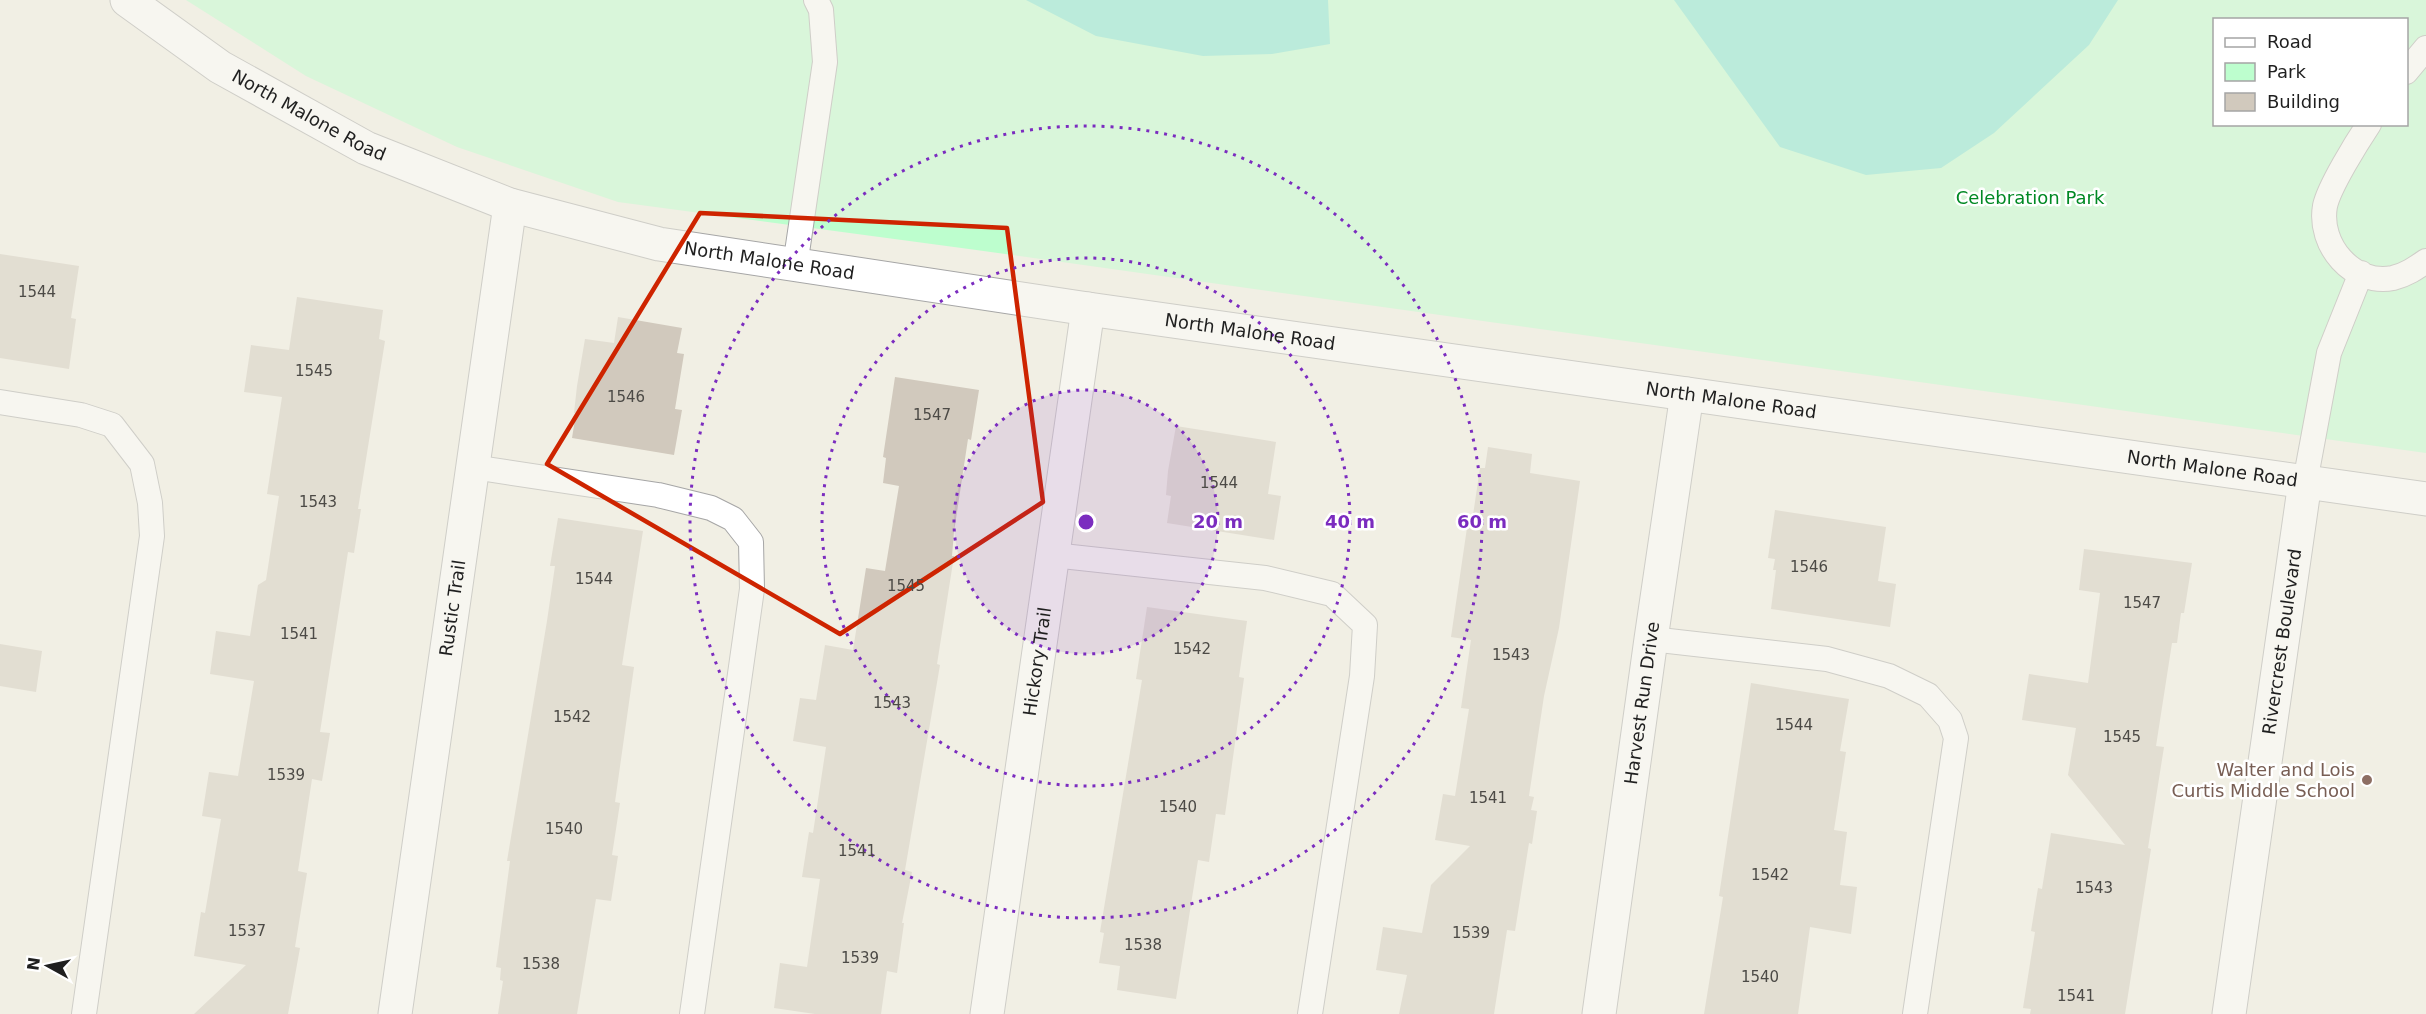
<svg xmlns="http://www.w3.org/2000/svg" width="2426" height="1014" font-family="'DejaVu Sans',sans-serif">
	<style>
		.park { fill: #bdfece; fill-rule: evenodd }
		.pitch { fill: #7be7d0 }
		.building { fill: #d1c9bd }
		.lines { fill: none; stroke-linecap: round; stroke-linejoin: round }
		.service-casing { stroke: #a6a6a6; stroke-width: 26 }
		.minor-casing { stroke: #a6a6a6; stroke-width: 35 }
		.tertiary-casing { stroke: #a6a6a6; stroke-width: 35 }
		.service { stroke: #fff; stroke-width: 24 }
		.minor { stroke: #fff; stroke-width: 33 }
		.tertiary { stroke: #fff; stroke-width: 33 }
		.marked { fill: none; stroke: #ce2400; stroke-width: 4.5; stroke-linejoin: round }
		.ring { fill: none; stroke: #7b2cbf; stroke-width: 3; stroke-dasharray: 3 6 }
		.education-dot { fill: #8d6e63; stroke: #fff; stroke-width: 2 }
		.labels { text-anchor: middle; stroke-width: 5; stroke-linejoin: round; paint-order: stroke }
		.number-label { font-size: 15px; fill: #4c4a46 }
		.street-label { font-size: 18px; fill: #1f1f1f; stroke: #fff }
		.park-label { font-size: 18px; fill: #018924; stroke: #fff }
		.education-label { font-size: 18px; fill: #785e54; stroke: #fff; text-anchor: end }
		.centre { fill: #7b2cbf; stroke: #fff; stroke-width: 3 }
		.ring-label { font-size: 18px; text-anchor: middle; font-weight: bold; fill: #7b2cbf; stroke: #fff; stroke-width: 5; stroke-linejoin: round; paint-order: stroke }
	</style>
	<rect width="100%" height="100%" fill="#f1efe4"/>
	<path class="park" d="M186,0H2426V453L969,249L618,202L457,147L306,76ZM2214,20H2406V124H2214Z"/>
	<path class="pitch" d="M1026,0H1328L1330,44L1272,54L1203,56L1096,36Z
		M1674,0H2118L2089,45L1994,133L1941,168L1866,175L1780,147Z"/>
	<path class="building" d="M0,254L79,266L71,318L76,319L69,369L0,358Z
		M297,297L383,310L379,339L385,341L358,509H361L354,553L348,552L320,732L330,733L322,781L312,779L298,871L307,873L295,947L300,948L288,1014H194L246,965L194,956L201,912L205,913L221,819L202,816L209,772L238,776L254,681L210,674L216,631L250,636L258,585L266,580L279,496L267,494L282,397L244,392L251,345L289,350Z
		M618,317L682,328L677,353L684,354L675,409L682,410L674,455L572,438L576,413H574L577,386L585,339L614,343Z
		M895,377L979,390L971,440L968,439L954,532L952,556H954L937,664L940,665L905,870L912,872L902,923H904L897,973L887,971L881,1014H815L774,1008L780,963L807,967L820,879L802,877L809,832L813,833L826,747L793,741L800,698L816,700L825,645L853,650L866,568L885,571L899,486L883,483L886,458L883,457Z
		M1176,426L1276,442L1268,494L1281,496L1274,540L1167,523L1171,496L1166,495L1168,471Z
		M1488,447L1532,454L1530,473L1580,481L1559,628L1544,696L1529,796L1534,797L1531,810L1537,811L1532,844L1529,843L1515,931L1507,930L1494,1014H1399L1407,975L1376,970L1383,927L1422,933L1431,885L1470,846L1435,840L1443,794L1455,796L1469,709L1461,708L1471,640L1451,637L1468,521L1472,522L1480,468H1485Z
		M1775,510L1886,527L1878,581L1896,584L1890,627L1771,609L1776,570H1773L1775,559L1768,558Z
		M558,518L643,531L622,665L634,667L615,802L620,803L612,855L618,856L611,901L596,899L577,1014H498L503,981L500,980L501,968L496,967L510,861H507L547,621L555,566H550Z
		M2084,549L2192,563L2184,613H2181L2177,643H2172L2156,746L2164,747L2148,848L2151,849L2125,1014H2030L2031,1009L2023,1008L2035,932L2031,931L2038,888L2042,889L2051,833L2125,845L2068,775L2076,728L2022,720L2029,674L2088,683L2100,593L2079,590Z
		M1147,607L1247,621L1239,677L1244,678L1225,815L1216,814L1209,862L1198,860L1176,999L1117,990L1120,966L1099,963L1104,933L1100,932L1142,680L1136,679Z
		M0,644L42,651L36,692L0,686Z
		M1751,683L1849,699L1840,751L1846,752L1834,830L1847,832L1840,885L1857,887L1851,934L1810,927L1798,1014H1704L1723,897L1719,896Z"/>
	<g class="lines">
		<defs>
			<path id="service" d="M2406,72L2426,48
				M2369,124C2357,142 2329,187 2325,206C2318,245 2353,286 2393,278C2406,275 2416,268 2426,261
				M795,266L825,62L821,10L816,0
				M0,402L81,415L112,425L142,464L150,503L152,536L84,1014
				M473,467L658,495L711,508L733,519L751,542L752,589L692,1014
				M2305,482L2329,353L2361,273
				M1053,555L1265,578L1332,594L1365,625L1362,676L1310,1014
				M1651,639L1827,659L1889,676L1928,695L1950,720L1956,738L1915,1014"/>
			<g id="minor">
				<path id="s1" d="M395,1014L510,205"/>
				<path id="s2" d="M987,1014L1088,309"/>
				<path id="s3" d="M1599,1014L1651,639L1687,394"/>
			</g>
			<g id="tertiary">
				<path id="s4" d="M127,0L220,67L366,148L510,205L659,244L1088,309L2426,499"/>
				<path id="s5" d="M2229,1014L2305,482"/>
			</g>
		</defs>
		<use href="#service" class="service-casing"/>
		<use href="#minor" class="minor-casing"/>
		<use href="#tertiary" class="tertiary-casing"/>
		<use href="#service" class="service"/>
		<use href="#minor" class="minor"/>
		<use href="#tertiary" class="tertiary"/>
	</g>
	<path d="M0 0H2426V1014H0ZM700,213L1007,228L1043,502L840,634L547,464Z" fill="#f1efe4" fill-opacity=".55" fill-rule="evenodd"/>
	<path class="marked" d="M700,213L1007,228L1043,502L840,634L547,464Z"/>
	<circle cx="1086" cy="522" r="132" fill="#7b2cbf" fill-opacity=".12"/>
	<g class="ring">
		<circle cx="1086" cy="522" r="132"/>
		<circle cx="1086" cy="522" r="264"/>
		<circle cx="1086" cy="522" r="396"/>
	</g>
	<circle class="education-dot" cx="2367" cy="780" r="6"/>
	<g class="labels">
		<g class="number-label">
			<text x="37" y="297">1544</text>
			<text x="314" y="376">1545</text>
			<text x="626" y="402">1546</text>
			<text x="932" y="420">1547</text>
			<text x="1219" y="488">1544</text>
			<text x="318" y="507">1543</text>
			<text x="1809" y="572">1546</text>
			<text x="594" y="584">1544</text>
			<text x="906" y="591">1545</text>
			<text x="2142" y="608">1547</text>
			<text x="299" y="639">1541</text>
			<text x="1192" y="654">1542</text>
			<text x="1511" y="660">1543</text>
			<text x="892" y="708">1543</text>
			<text x="572" y="722">1542</text>
			<text x="1794" y="730">1544</text>
			<text x="2122" y="742">1545</text>
			<text x="286" y="780">1539</text>
			<text x="1488" y="803">1541</text>
			<text x="1178" y="812">1540</text>
			<text x="564" y="834">1540</text>
			<text x="857" y="856">1541</text>
			<text x="1770" y="880">1542</text>
			<text x="2094" y="893">1543</text>
			<text x="247" y="936">1537</text>
			<text x="1471" y="938">1539</text>
			<text x="1143" y="950">1538</text>
			<text x="860" y="963">1539</text>
			<text x="541" y="969">1538</text>
			<text x="1760" y="982">1540</text>
			<text x="2076" y="1001">1541</text>
		</g>
		<g class="street-label">
			<text dy="6" stroke="none"><textPath href="#s4" startOffset="216">North Malone Road</textPath></text>
			<text dy="6" stroke="none"><textPath href="#s4" startOffset="702">North Malone Road</textPath></text>
			<text dy="6" stroke="none"><textPath href="#s4" startOffset="1188">North Malone Road</textPath></text>
			<text dy="6" stroke="none"><textPath href="#s4" startOffset="1674">North Malone Road</textPath></text>
			<text dy="6" stroke="none"><textPath href="#s4" startOffset="2160">North Malone Road</textPath></text>
			<text dy="6" stroke="none"><textPath href="#s1" startOffset="410">Rustic Trail</textPath></text>
			<text dy="6" stroke="none"><textPath href="#s5" startOffset="376">Rivercrest Boulevard</textPath></text>
			<text dy="6" stroke="none"><textPath href="#s2" startOffset="356">Hickory Trail</textPath></text>
			<text dy="6" stroke="none"><textPath href="#s3" startOffset="314">Harvest Run Drive</textPath></text>
		</g>
		<g class="park-label">
			<text x="2030" y="204">Celebration Park</text>
		</g>
		<g class="education-label">
			<text x="2355" y="776">Walter and Lois<tspan x="2355" dy="21">Curtis Middle School</tspan></text>
		</g>
	</g>
	<circle cx="1086" cy="522" r="9" class="centre"/>
	<g class="ring-label">
		<text x="1218" y="528">20 m</text>
		<text x="1350" y="528">40 m</text>
		<text x="1482" y="528">60 m</text>
	</g>
	<rect x="2213" y="18" width="195" height="108" fill="#ffffff" stroke="#a5a5a5" stroke-width="1.5"/>
	<rect x="2225" y="38" width="30" height="9" fill="#ffffff" stroke="#a5a5a5" stroke-width="1.5"/>
	<text x="2267" y="48" font-size="18" fill="#1f1f1f">Road</text>
	<rect x="2225" y="63" width="30" height="18" fill="#bdfece" stroke="#a5a5a5" stroke-width="1.5"/>
	<text x="2267" y="78" font-size="18" fill="#1f1f1f">Park</text>
	<rect x="2225" y="93" width="30" height="18" fill="#d1c9bd" stroke="#a5a5a5" stroke-width="1.5"/>
	<text x="2267" y="108" font-size="18" fill="#1f1f1f">Building</text>
	<g transform="translate(48 966) rotate(278)" stroke="#ffffff" stroke-width="4.5" paint-order="stroke">
	<path d="M0-4.5L10 22L0 15L-10 22Z" fill="#1f1f1f"/>
	<text y="-9" font-size="16" font-weight="bold" text-anchor="middle" fill="#1f1f1f">N</text>
	</g>
</svg>
